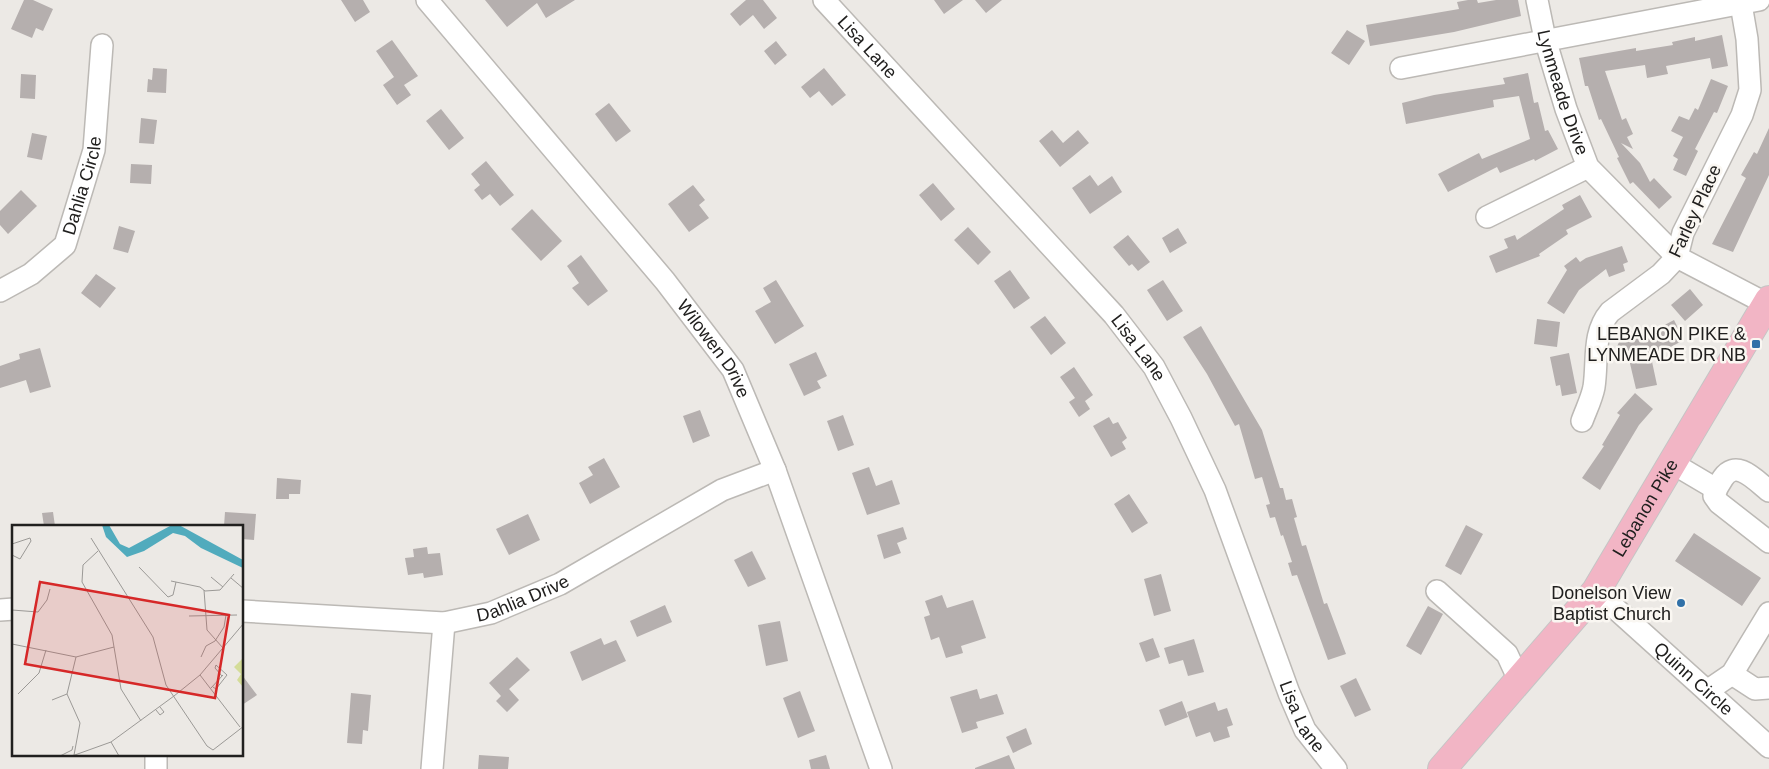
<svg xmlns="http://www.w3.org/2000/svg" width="1769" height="769" font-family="Helvetica,sans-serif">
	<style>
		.building { fill: #b5afae }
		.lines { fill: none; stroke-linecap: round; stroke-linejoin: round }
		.minor-casing { stroke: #bcb9b5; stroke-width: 24 }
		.major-casing { stroke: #c5c5c5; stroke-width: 30 }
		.minor { stroke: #fff; stroke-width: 21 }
		.major { stroke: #f2b5c5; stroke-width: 28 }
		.poi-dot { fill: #3171a8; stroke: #faf7f2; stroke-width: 2 }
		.labels { text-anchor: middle; stroke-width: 5; stroke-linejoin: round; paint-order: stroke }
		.street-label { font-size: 18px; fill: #21201f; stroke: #faf7f2 }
		.poi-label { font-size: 18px; fill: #21201f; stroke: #faf7f2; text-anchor: end }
		.inset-road { fill: none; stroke: #9b9996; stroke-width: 1 }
		.view { fill: #d62828; fill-opacity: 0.15; stroke: #d62828; stroke-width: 2.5 }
		.inset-edge { fill: none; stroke: #21201f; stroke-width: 2.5 }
	</style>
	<rect width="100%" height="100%" fill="#ece9e5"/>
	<path class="building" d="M24,0H33L53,9L43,31L36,28L32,38L11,29Z
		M341,0H363L370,12L355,22Z
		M485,0H575L546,18L537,3L507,27Z
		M746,0H763L777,18L764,29L753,15L740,26L730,14Z
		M934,0H963L944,14Z
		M975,0H1002L986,13Z
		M1468,0H1477L1478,3L1496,0H1518L1521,16L1454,32L1370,46L1366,25L1459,9L1457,2Z
		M1347,30L1365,41L1349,65L1331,53Z
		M1722,35L1728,66L1712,69L1710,58L1666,66L1668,74L1647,78L1645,65L1605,71L1622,120L1626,118L1633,134L1627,137L1633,149L1621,143L1640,163L1650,182L1654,178L1672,197L1659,209L1633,182L1630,184L1617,158L1619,157L1601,119L1599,120L1588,86H1585L1579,58L1636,48V51L1673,45L1672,42L1695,37V41Z
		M392,40L418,76L404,85L411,95L397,105L383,85L394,77L376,51Z
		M776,41L787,55L775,65L764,51Z
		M153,68L167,69L166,93L147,92L148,79L152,80Z
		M824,68L846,95L832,106L819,91L810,98L801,87Z
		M1528,73L1534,103L1538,102L1545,131L1548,130L1558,149L1535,161L1534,159L1500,173L1497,167L1448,192L1438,174L1479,153L1482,159L1530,139L1519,96L1493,100L1494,107L1406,124L1402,103L1434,95L1505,84L1503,78Z
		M21,74L36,75L35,99L20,98Z
		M1711,79L1728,86L1717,113L1714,112L1695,149L1698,151L1686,176L1673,170L1678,159L1673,156L1683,137L1671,131L1679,116L1689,120L1695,108L1698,110Z
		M609,103L631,131L616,142L595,114Z
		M441,109L464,138L449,150L426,121Z
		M141,118L157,120L154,144L139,143Z
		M1769,128V175L1733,252L1712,244L1746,178L1741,175L1754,152L1757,154Z
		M1052,130L1063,143L1078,130L1089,143L1060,167L1039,141Z
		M32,133L47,136L42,160L27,157Z
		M486,161L514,195L500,206L490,194L482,200L474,190L480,185L471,174Z
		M131,164L152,165L151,184L130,183Z
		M1090,175L1098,186L1112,176L1122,192L1090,214L1072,188Z
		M933,183L955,209L941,221L919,195Z
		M693,185L705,200L699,205L709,218L689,232L668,204Z
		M21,190L37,206L8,234L0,225V211Z
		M1580,195L1592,217L1566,230L1568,234L1539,254L1540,256L1496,273L1489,256L1508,248L1504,239L1515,235L1517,240L1564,209L1562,205Z
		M532,209L562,241L541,261L511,229Z
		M119,226L135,231L128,253L113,249Z
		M968,227L991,252L978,265L954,240Z
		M1178,228L1187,243L1170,253L1162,238Z
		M1128,235L1150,262L1138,271L1132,264L1129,266L1113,247Z
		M1622,246L1628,262L1623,264L1625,271L1609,277L1606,269L1579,290L1564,314L1547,303L1567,270L1564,266L1576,257L1580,262L1586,258Z
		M581,255L608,291L588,306L572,288L579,283L567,266Z
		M1010,270L1030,298L1014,309L994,281Z
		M96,274L116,288L100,308L81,293Z
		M776,280L804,326L775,344L755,311L771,302L763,288Z
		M1163,280L1183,311L1167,321L1147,290Z
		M1690,289L1703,305L1685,321L1671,305Z
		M1045,316L1066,343L1051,355L1030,327Z
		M1537,319L1560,322L1557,347L1534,344Z
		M1674,320L1684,340L1651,357L1657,385L1636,389L1628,355L1616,349L1625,328L1644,336Z
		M1201,326L1262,430L1280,488H1283L1286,500L1292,499L1297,517L1294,518L1302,546L1306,545L1324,604L1327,603L1346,654L1328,660L1297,575L1292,576L1288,563L1292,562L1283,535L1281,536L1275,517L1270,518L1266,505L1270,504L1262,477L1255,479L1239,424L1235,426L1207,374L1183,337Z
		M40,348L51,387L30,393L26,380L0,388V366L20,359L19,354Z
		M816,352L827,376L817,381L821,388L804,396L789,364Z
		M1569,353L1577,393L1562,396L1560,385L1556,386L1550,357Z
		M1074,367L1093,395L1085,401L1090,409L1079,417L1069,402L1075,398L1060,377Z
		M1635,393L1653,409L1639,425L1600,490L1582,478L1604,446L1602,445L1620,415L1617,413Z
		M700,410L710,436L693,443L683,416Z
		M843,415L854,445L838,451L827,421Z
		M1109,417L1113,424L1118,422L1127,438L1122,442L1126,449L1111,457L1093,426Z
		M604,458L620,487L590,504L579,483L593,475L588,467Z
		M869,467L876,486L892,480L900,504L867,515L852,473Z
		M277,478L301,480L300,494H289V499H276Z
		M1129,494L1148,523L1132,533L1114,504Z
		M53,512L55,526H44L42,513Z
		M225,512L256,514L254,540L242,539V526H224Z
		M528,514L540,540L509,555L496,529Z
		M1466,525L1483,534L1461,575L1445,566Z
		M903,527L907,539L897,543L901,553L884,559L877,535Z
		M1694,533L1761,578L1742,606L1675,561Z
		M427,547L428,554L440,553L443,575L424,578L423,573L408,575L405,558L414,557L413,549Z
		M752,551L766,579L748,587L734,560Z
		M1161,574L1171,611L1154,616L1144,579Z
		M942,595L947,608L973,600L986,638L961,646L963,653L946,658L939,637L931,640L924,617L930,615L925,601Z
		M665,605L672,622L637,637L630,621Z
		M1428,606L1443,614L1421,655L1406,646Z
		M780,621L788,661L766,666L758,625Z
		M601,638L604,645L616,640L626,661L582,681L570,652Z
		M1153,638L1160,657L1146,662L1139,643Z
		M1194,639L1204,672L1188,676L1183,660L1169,664L1164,648Z
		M517,657L530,670L509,689L519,700L507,712L496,701L501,696L489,683Z
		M242,675L257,695L242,705Z
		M1356,678L1371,710L1355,717L1340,686Z
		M977,689L980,699L997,694L1004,714L976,722L978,728L962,733L950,697Z
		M800,691L815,731L798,738L783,698Z
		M351,693L371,695L368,731L363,730L362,744L347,743Z
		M1182,701L1188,717L1165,726L1159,710Z
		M1215,702L1218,711L1227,708L1233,725L1227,727L1230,737L1214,742L1210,732L1196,737L1187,712Z
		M1026,728L1032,744L1013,753L1006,737Z
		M479,755L509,757L508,769H478Z
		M826,755L830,769H811L809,760Z
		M1009,755L1015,769H975V768Z"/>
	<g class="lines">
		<defs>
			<g id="minor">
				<path id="s1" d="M427,0L665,281L733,370L775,470L881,769"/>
				<path id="s2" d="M824,0L1114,315L1154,367L1181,418L1215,490L1289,693L1305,730L1336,769"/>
				<path id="s3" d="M1537,0L1545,39L1566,109L1588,167L1677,257L1767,304"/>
				<path d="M1401,68L1759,0"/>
				<path d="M1487,217L1588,167"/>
				<path id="s4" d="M0,291L31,274L65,245L94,150L102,45"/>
				<path d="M1582,421C1586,410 1592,398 1594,387C1598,361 1592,333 1610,312L1661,274L1677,257L1683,233L1742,115L1750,90L1747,39L1741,4"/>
				<path d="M1672,463L1716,489"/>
				<path d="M1769,491C1756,481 1737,458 1723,478C1718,485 1716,489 1714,496L1719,503L1769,542"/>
				<path d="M1437,591L1507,654L1519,680"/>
				<path id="s5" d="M1596,591L1769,747"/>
				<path d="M0,610L14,609"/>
				<path id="s6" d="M242,611L444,623L491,613L560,584L722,490L775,470"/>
				<path d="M1732,674L1755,689L1769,688"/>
				<path d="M1707,691L1732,674L1769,613"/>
				<path d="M156,769V755"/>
				<path d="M432,769L444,623"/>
			</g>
			<g id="major">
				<path id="s7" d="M1442,769L1596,591L1769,300"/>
			</g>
		</defs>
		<use href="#minor" class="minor-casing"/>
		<use href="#major" class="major-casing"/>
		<use href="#minor" class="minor"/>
		<use href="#major" class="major"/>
	</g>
	<g class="poi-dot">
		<rect x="1751" y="339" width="10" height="10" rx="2.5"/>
		<circle cx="1681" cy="603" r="5"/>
	</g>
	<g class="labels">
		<g class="street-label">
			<text dy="6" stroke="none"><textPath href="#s2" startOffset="64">Lisa Lane</textPath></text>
			<text dy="6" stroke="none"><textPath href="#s3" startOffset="96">Lynmeade Drive</textPath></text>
			<text dy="6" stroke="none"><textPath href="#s4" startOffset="142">Dahlia Circle</textPath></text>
			<text transform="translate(1695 211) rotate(-65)" y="6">Farley Place</text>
			<text dy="6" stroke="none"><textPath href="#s2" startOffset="469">Lisa Lane</textPath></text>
			<text dy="6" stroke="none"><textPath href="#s1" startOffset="452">Wilowen Drive</textPath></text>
			<text dy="6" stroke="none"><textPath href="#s7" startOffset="332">Lebanon Pike</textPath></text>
			<text dy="6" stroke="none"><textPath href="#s6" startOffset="285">Dahlia Drive</textPath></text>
			<text dy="6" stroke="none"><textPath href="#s5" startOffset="131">Quinn Circle</textPath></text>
			<text dy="6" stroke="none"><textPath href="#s2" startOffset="874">Lisa Lane</textPath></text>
		</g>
		<g class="poi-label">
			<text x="1746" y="340">LEBANON PIKE &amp;<tspan x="1746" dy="21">LYNMEADE DR NB</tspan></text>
			<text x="1671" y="599">Donelson View<tspan x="1671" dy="21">Baptist Church</tspan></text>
		</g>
	</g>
	<g transform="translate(12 525)">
		<rect width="231" height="231" fill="#ece9e5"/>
		<path d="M231,133H232L231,162L225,155L229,149L222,142Z" fill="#d4dc98"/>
		<path d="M90,0H97L108,19L117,23L158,1L167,0L231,35V43L189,23L173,11L161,8L132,26L115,32L94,12Z" fill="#51abbd"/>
		<path class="inset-road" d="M79,13L141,112L154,160L195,221L201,225L232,201M0,19L18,13L19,16L8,34L0,30M86,26L71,40L70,57L100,110L109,164L129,196M127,42L156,72L161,70L164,57M199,52L211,62M219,53L232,64M159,56L188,62L193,66L208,65L222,49M192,65L195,105L211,123M0,66V86M0,85L26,87L35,75L38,64M177,91L225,90M0,119L64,132L102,122M189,132L194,121L203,116L212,102L214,90M188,150L228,202M201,162L204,164L215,150L204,140L203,143L210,151M199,163L211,150M6,169L27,148L34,125M40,175L55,169M144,185L148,190L152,187L148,182M99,217L107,231M62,230L68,198L55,169L64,132M48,231L60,225L61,221M60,231L99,217L162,171L188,150L232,98"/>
		<path class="view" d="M28,57L217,90L203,173L13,139Z"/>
		<rect width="231" height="231" class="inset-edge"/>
	</g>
</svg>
